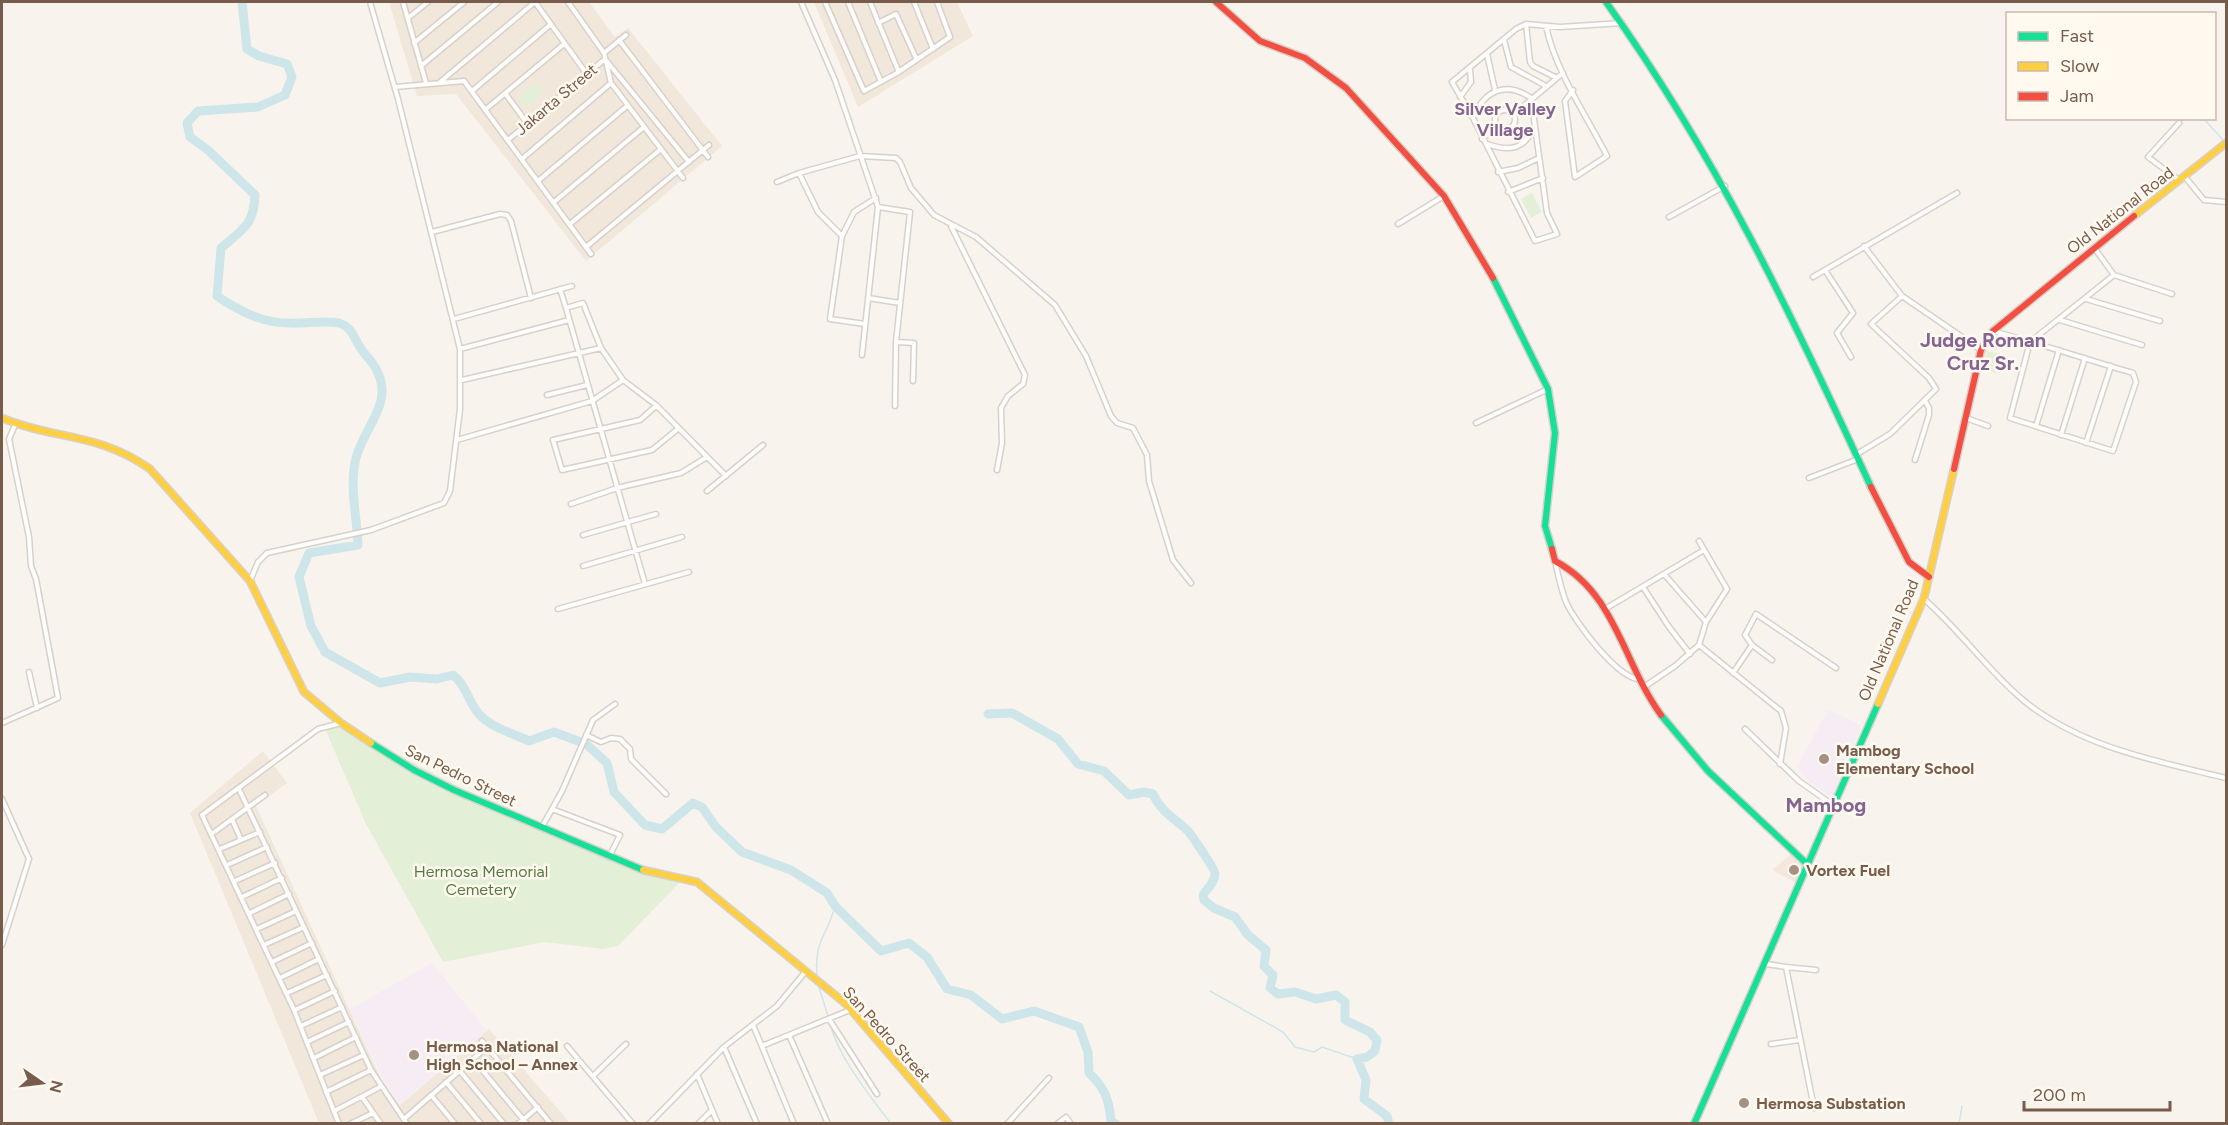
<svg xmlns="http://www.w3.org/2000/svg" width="2228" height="1125" font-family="Figtree,sans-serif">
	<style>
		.residential { fill: #f1e7db }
		.commercial { fill: #f6e7de }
		.education { fill: #f5ecf4 }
		.green { fill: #e4efd8 }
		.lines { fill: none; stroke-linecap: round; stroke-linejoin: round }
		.stream { stroke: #cee6e9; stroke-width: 1.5 }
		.river { stroke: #cee6e9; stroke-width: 9 }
		.street-casing { stroke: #d7d1cb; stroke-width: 7 }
		.fast-casing { stroke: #d8d1c9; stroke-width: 9 }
		.slow-casing { stroke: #d8d1c9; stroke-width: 9 }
		.jam-casing { stroke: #d8d1c9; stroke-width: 9 }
		.street { stroke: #fefdfc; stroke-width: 4 }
		.fast { stroke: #16e098; stroke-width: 6 }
		.slow { stroke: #ffcf43; stroke-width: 6 }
		.jam { stroke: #f24e42; stroke-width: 6 }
		.poi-dot { fill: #a59184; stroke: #fff9ef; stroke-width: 2 }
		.labels { text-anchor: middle; stroke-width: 5; stroke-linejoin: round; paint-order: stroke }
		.street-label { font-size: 16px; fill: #785c4b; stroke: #fff9ef }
		.poi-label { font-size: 16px; font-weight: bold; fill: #785c4b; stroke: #fff9ef; text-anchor: start }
		.park-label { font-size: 16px; fill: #537e42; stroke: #fff9ef }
		.neighbourhood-label { font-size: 18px; font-weight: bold; fill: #856494; stroke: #fff9ef }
		.quarter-label { font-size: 20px; font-weight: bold; fill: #856494; stroke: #fff9ef }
	</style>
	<rect width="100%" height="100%" fill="#f8f4ed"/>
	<path class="residential" d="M389,2H589L615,37L628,28L722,146L586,261L456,94L417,96Z
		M814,2H957L973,36L858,107Z
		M263,751L287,783L256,806L382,1081L400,1105L489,1029L570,1123H319L190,813Z"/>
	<path class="commercial" d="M1792,853L1804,864L1796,883L1772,870Z"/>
	<path class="education" d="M1828,710L1862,725L1832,797L1811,783L1797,767Z
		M432,963L487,1031L400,1104L383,1080L350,1009Z"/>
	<path class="green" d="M535,82L544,92L526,107L518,97Z
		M1532,193L1542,212L1531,218L1521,199Z
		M1986,351L2001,354L1996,373L1981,370Z
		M339,724L536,827L635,870L683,879L618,946L603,949L544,942L443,962L366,824L325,729Z"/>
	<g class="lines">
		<path class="stream" d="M2203,118L2224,141
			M817,976C814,939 827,937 835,906
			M818,984L828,1016
			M1210,991L1283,1032L1295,1047L1314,1052L1322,1047L1357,1059
			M830,1024C840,1060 869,1094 891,1124
			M1959,1124L1962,1106"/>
		<path class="river" d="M242,2L247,49L259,56L287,64L292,77L285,95L258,107L198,111L187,123L190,137L209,151L255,195C254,225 243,229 221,248L217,296C239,311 262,323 289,323C306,324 322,320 339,323C351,326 354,338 360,347C364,354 372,361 376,369C395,402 364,427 356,458C349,485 357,517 358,545L309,553L299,577L311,626L325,652L380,683L410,677L437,679L453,675C467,686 468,702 479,714C490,727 514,734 529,741L554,732L586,744L607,763L614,792L645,825L662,829L693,803L702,807L715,826L742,852L791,870L827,893L835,906L881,951L909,943L927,957L947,989L971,995L1002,1019L1034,1011L1079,1027L1088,1052L1089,1073C1105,1088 1109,1099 1111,1121L1116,1124
			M988,714L1012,713L1058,739L1078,764L1104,771L1129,795L1144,792L1153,794C1161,812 1174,818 1188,831C1192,836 1215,869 1215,874C1215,882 1207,889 1203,895L1204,900L1214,908L1235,917L1248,935L1266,950L1264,966L1273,975L1270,988L1278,994L1295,992L1316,999L1336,995L1345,1002V1020L1370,1032L1377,1040L1375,1051L1367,1057L1357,1059L1366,1080L1364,1099L1387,1116L1389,1124"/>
		<defs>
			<path id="street" d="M403,2L426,83
				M535,2L586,73
				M568,2L604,53L611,83L683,178
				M801,2L835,80L878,207L910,212L896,342L895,406
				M825,2L864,91L897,73L950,37L937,2
				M848,2L881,82
				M870,2L898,70
				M914,2L933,49
				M408,18L428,2
				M878,23L896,14L916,58
				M1526,24L1530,62L1533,66L1557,78
				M1546,26C1555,70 1586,115 1607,156L1575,177L1565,101L1573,90
				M619,40L708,157
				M1504,40L1511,67L1546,86
				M414,43L464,2
				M604,53L626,35
				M1487,54L1495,90
				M421,66L498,2
				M439,83L535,2
				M395,87L464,81L591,254
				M472,91L550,25
				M505,93L527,123
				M1460,97L1471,82L1470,69
				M1495 120a10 10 0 1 1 20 0a10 10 0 1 1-20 0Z
				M485,110L564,44
				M1514,114L1563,73
				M1473,118C1484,90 1506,81 1531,98L1547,213L1557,234L1535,241L1473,118L1452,82L1516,29L1526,24L1560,27L1622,23
				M1482,139L1497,127
				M508,140L605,59L689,162
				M1487,144C1510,152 1525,150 1535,125
				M522,159L611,83
				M1498,172L1518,168L1539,158
				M2185,177L2204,200L2226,202
				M2179,180L2148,157L2179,123
				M538,181L627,106
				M777,182L799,173
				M1508,192L1543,178
				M554,202L644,127
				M1669,217L1725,186
				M570,224L661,149
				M1398,224L1444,196
				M951,226L1025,375L1023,384L1008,396L1001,408L1002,443L997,470
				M432,232L500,214L507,215L511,221L531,298
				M842,236L818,212L799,173L860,156L896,158L900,162L911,188L934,215L976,237L1055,305L1086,356L1111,416L1117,423L1133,428L1147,455L1149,481L1173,560L1191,583
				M1864,246L1902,296L1981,350
				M586,247L709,145
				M1825,270L1853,313L1837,333L1851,357
				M2114,275L2172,294
				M1813,277L1957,193
				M560,289L566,308
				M868,298L900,303
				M2086,299L2160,321
				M454,319L572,286
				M2060,320L2142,345
				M865,324L830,319L842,236L854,212L876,198
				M1993,331C2040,344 2086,359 2133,373L2136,382L2113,451L2010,418L2030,342L2114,275L2095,249
				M896,342L914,343L913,381
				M460,349L569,320
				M862,355L878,207
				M462,380L601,348
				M547,395L587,385
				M656,406L640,420L553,440L562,470L652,450L679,428
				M1966,418L1988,426
				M1476,423L1548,389
				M2036,426L2059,350
				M2061,435L2085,358
				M457,440L592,401L623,380
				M2086,443L2111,366
				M1857,454L1890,434L1936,389L1929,378L1871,324L1902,296
				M1915,460L1929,415V408L1925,401
				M1809,478L1858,459
				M707,491L763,445
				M571,504L617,488L681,473L707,457
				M583,535L656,514
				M1555,561C1558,575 1561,589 1566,602C1575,622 1617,678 1639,679
				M583,566L682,537
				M1664,574L1706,622
				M250,581L258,562L267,553L371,530L444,503L450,491L460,409V349L398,99L370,2
				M645,584L566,308L583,303L601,348L623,380L656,405L726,476
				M1643,587L1669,627L1690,654
				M1924,599C1960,630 1987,670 2023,700C2080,747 2156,761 2226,778
				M558,609L689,572
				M1605,609L1704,550
				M1699,645L1706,622L1727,589L1699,541
				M1752,645L1772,660
				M29,672L37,708
				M1733,673L1752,645L1745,635L1756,614L1836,668
				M1644,687L1675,666L1699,645L1781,711L1786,728L1780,764
				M2,723L58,698L36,579L31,566L29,537L9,439L15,425
				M1745,729L1799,781L1833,805
				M586,735L601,742L611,738L620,739L630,749L631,759L666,794
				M239,789L371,1070L407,1124
				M2,799L29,859L2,945
				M552,809L620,835L609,857
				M232,819L241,840
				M542,827L562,791L593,720L615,704
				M213,833L265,795
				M220,849L260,832
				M227,865L267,847
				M235,881L275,863
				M242,897L282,878
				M250,913L289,894
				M257,929L296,911
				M264,945L304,927
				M272,962L312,943
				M1766,964L1786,967L1814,1108
				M1786,967L1816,970
				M280,978L319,959
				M287,993L327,975
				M295,1010L335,991
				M829,1019L877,1094
				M753,1025L794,1124
				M301,1026L342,1007
				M789,1035L828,1124
				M482,1041L551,1124
				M307,1042L349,1022
				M1771,1044L1799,1040
				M567,1046L633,1124
				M762,1046L850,1010
				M724,1047L757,1124
				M314,1058L356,1037
				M473,1059L527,1124
				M459,1070L504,1124
				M697,1074L718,1124
				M320,1075L364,1055
				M593,1076L626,1044
				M446,1082L481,1124
				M326,1092L371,1070
				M431,1095L455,1124
				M362,1097L381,1124
				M334,1111L380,1087
				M404,1119L487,1047
				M339,1124L294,1010L202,815L318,729L341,723
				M350,1124L373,1113
				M518,1124L538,1107
				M649,1124L724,1047L777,1006L806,971
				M698,1124L712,1110
				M1007,1124L1049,1078
				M1057,1124L1066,1117L1071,1124"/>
			<path id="fast" d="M1606,2C1717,157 1792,315 1871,487
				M1493,278L1548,389L1555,433L1545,526L1552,549
				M1661,715L1708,771L1807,864
				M371,743L414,770L454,790L643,870
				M1694,1124L1878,704"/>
			<path id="slow" d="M2134,216L2226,143
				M2,418C54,440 98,432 150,469L250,581L304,692L341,723L371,743
				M1878,704L1924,598L1954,469
				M643,870L697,882L846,1004L949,1124"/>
			<path id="jam" d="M1216,2L1260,41L1305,58L1346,88L1444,196L1493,278
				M1954,469L1981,350L1993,331L2134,216
				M1871,487L1909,562L1929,577
				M1552,549L1555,561C1616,593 1623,663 1661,715"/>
		</defs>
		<use href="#street" class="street-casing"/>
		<use href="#fast" class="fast-casing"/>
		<use href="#slow" class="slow-casing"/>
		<use href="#jam" class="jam-casing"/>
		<use href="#street" class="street"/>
		<use href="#fast" class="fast"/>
		<use href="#slow" class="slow"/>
		<use href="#jam" class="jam"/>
	</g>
	<g class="poi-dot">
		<circle cx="1824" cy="759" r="6"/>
		<circle cx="1794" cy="870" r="6"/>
		<circle cx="414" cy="1055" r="6"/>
		<circle cx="1744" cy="1103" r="6"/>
	</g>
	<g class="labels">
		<g class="street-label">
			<text transform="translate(556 99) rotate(-40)" y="6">Jakarta Street</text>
			<text transform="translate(2120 210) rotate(-38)" y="6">Old National Road</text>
			<text transform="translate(1888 640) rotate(-67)" y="6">Old National Road</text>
			<text transform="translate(461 775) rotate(26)" y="6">San Pedro Street</text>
			<text transform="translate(887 1034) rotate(48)" y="6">San Pedro Street</text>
		</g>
		<g class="poi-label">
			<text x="1836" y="756">Mambog<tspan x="1836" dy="18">Elementary School</tspan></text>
			<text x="1806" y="876">Vortex Fuel</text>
			<text x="426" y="1052">Hermosa National<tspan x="426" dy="18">High School – Annex</tspan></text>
			<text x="1756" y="1109">Hermosa Substation</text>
		</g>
		<g class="park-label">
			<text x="481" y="877">Hermosa Memorial<tspan x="481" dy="18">Cemetery</tspan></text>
		</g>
		<g class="neighbourhood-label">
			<text x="1505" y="115">Silver Valley<tspan x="1505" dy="21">Village</tspan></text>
		</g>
		<g class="quarter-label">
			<text x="1983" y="347">Judge Roman<tspan x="1983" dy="23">Cruz Sr.</tspan></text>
			<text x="1826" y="812">Mambog</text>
		</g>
	</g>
	<rect width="2228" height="1125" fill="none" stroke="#785c4b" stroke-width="6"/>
	<rect x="2006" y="12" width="210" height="108" fill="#fff9ef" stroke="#c9baad" stroke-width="1.5"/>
	<rect x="2018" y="32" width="30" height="9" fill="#16e098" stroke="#c9baad" stroke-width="1.5"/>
	<text x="2060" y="42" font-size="18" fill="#785c4b">Fast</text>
	<rect x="2018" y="62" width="30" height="9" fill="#ffcf43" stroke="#c9baad" stroke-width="1.5"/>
	<text x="2060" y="72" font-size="18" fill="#785c4b">Slow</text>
	<rect x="2018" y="92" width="30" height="9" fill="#f24e42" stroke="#c9baad" stroke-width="1.5"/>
	<text x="2060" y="102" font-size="18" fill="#785c4b">Jam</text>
	<g transform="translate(42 1083) rotate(104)" stroke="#fff9ef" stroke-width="4.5" paint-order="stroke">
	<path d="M0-4.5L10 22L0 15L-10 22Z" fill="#785c4b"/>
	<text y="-9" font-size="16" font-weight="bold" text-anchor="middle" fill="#785c4b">N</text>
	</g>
	<path d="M2024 1101v9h146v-9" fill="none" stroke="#785c4b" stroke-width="3"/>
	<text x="2033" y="1101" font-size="18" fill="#785c4b" stroke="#fff9ef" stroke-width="4.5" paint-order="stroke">200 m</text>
</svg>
